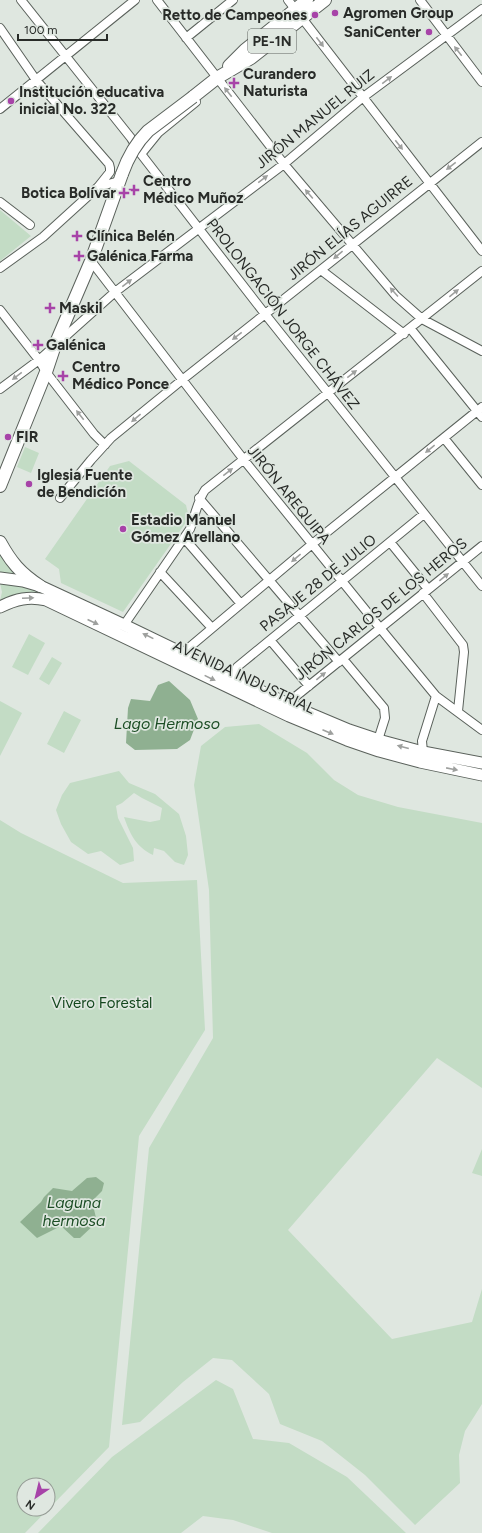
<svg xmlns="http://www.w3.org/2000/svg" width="482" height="1533" font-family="Figtree,sans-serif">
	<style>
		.green { fill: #c3dcc5; fill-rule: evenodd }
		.water { fill: #8fb091 }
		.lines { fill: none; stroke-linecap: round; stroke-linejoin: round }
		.minor-casing { stroke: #5a615b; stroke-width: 10 }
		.major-casing { stroke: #5a615b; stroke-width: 13 }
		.highway-casing { stroke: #5a615b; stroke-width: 14 }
		.minor { stroke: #fff; stroke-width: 8 }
		.major { stroke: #fff; stroke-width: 11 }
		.highway { stroke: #fff; stroke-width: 12 }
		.highway-bridge-casing { stroke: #5a615b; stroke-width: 14; stroke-linecap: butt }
		.highway-bridge { stroke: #fff; stroke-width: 12 }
		.oneway { fill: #9ea09e }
		.poi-dot { fill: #a743a8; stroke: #dfe7e0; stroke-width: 1.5 }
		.labels { text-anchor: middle; stroke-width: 3.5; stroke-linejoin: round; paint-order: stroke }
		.shield { fill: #dfe7e0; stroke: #5f635f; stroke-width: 1 }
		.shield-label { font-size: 14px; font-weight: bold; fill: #282b28 }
		.poi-label { font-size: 15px; font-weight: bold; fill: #282b28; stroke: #dfe7e0; text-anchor: start }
		.street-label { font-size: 15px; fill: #282b28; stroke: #dfe7e0 }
		.park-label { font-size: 15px; fill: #14471e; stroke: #dfe7e0 }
		.water-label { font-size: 16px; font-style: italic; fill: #1c4e25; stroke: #dfe7e0 }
	</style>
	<rect width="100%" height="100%" fill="#dfe7e0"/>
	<path class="green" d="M0,210L31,236L0,261Z
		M25,447L39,453L31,473L17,467Z
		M129,461L186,505L189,518L123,612L61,583L59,569L45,559L110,466Z
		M0,554L16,575L15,576L0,572Z
		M0,583L41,588L173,654L35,593H24L0,601L2,592Z
		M29,634L45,643L28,675L12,667Z
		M52,657L62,663L49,685L39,679Z
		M0,701L22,713L0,756Z
		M64,711L81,720L64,753L47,744Z
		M259,724L307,753L334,780L358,795L398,807L482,823V1088L437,1058L288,1230L392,1339L472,1322L482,1289V1404L465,1431L459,1455L460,1483L415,1525L365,1475L322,1441L280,1424L269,1394L232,1360L213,1358L183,1382L140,1422L122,1425L149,1148L213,1038L209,890L194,785L201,746L225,727Z
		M119,771L129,783L155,794L179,814L186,836L188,855L184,865L175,862L164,851L154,848L153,855C136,847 130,834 124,817L150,822L160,820L162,808L142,798L134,793L122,803L116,806L118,818L133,848L134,861L120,865L101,851L88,854L71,842L61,824L56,810L62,795L70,783Z
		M0,820L21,833L123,883L197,880L205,1030L139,1136L109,1447L25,1533H0ZM24,1485H48V1509H24Z
		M482,1149V1176L472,1173Z
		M216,1380L233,1389L253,1439L289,1443L347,1477L406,1533H272L233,1520L203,1516L181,1533H38L112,1457Z"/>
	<path class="water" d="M169,681L190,700L198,719L190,740L177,749L135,750L126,743L128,708L131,699L150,701L158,685Z
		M96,1177L104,1183L102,1191L92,1201L97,1222L80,1238H74L61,1226L37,1238L20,1222L41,1202L44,1197L53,1188L72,1191L87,1178Z"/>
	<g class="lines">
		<defs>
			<path id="minor" d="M21,0L131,138L141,154L265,314L482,586
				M157,0L284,164L396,296L422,319L482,351
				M288,0L482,251
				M420,0L482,82
				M0,28L36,80L109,164L110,168V172L98,187L43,237L0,268
				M186,38L233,0
				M0,109L135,0
				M141,154L158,133L196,102
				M98,187L119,181
				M0,202L30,225
				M91,261L244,460L380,628L436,696L482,730
				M321,270L404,334
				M0,310L39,360L46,372L94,434L105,445
				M410,328L482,417
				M0,389L39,360L115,292L284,164L362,98L482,9
				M444,438L482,485
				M60,498L91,460L111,438L182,380L482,142
				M199,498L339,662
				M184,538L241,604
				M390,542L428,589
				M160,572L212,628
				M423,593L463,645L464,652L458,711
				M124,625L190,529C195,516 197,502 205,490L482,271
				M270,640L309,686
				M179,656L311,545L482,407
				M343,659L384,708L385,718L378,740
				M235,677L237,667L424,514
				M291,710L295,697L482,546
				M423,752L422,741L436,696"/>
			<path id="major" d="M0,578L23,581L40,586L124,625L292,706L349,730L382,741L423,752L482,763
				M0,607C16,599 29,596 46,600L289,716L347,740L379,751L420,762L482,775"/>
			<path id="highway" d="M229,66L245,50L307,0
				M193,97L217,78L251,58L325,0
				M0,486L46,372L55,345L91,261L122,174
				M0,542C11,562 20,573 40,586"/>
		</defs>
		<use href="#minor" class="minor-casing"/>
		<use href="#major" class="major-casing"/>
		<use href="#highway" class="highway-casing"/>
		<use href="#minor" class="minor"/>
		<use href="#major" class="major"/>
		<use href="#highway" class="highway"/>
		<defs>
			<path id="highway-bridge" d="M122,174C128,157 136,143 148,131L193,97"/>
		</defs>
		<use href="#highway-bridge" class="highway-bridge-casing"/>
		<use href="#highway-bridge" class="highway-bridge"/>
	</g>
	<defs><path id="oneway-solid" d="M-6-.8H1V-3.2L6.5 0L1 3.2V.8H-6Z"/></defs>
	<g class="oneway">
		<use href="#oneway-solid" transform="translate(320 42) rotate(53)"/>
		<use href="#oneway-solid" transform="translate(458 51) rotate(-128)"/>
		<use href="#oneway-solid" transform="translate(387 80) rotate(-37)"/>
		<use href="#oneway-solid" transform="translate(228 92) rotate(-128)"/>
		<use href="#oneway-solid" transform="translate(399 145) rotate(52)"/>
		<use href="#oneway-solid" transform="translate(451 166) rotate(142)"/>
		<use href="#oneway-solid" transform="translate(263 179) rotate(-37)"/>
		<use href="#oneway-solid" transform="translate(309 194) rotate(-130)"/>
		<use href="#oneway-solid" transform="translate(338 255) rotate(140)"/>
		<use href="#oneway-solid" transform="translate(127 283) rotate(-38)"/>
		<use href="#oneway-solid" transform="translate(394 292) rotate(-132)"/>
		<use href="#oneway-solid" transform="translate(454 293) rotate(-39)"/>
		<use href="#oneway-solid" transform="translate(237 336) rotate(142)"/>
		<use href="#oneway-solid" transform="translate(352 374) rotate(-38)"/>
		<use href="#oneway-solid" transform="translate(17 376) rotate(143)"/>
		<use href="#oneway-solid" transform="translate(80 415) rotate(-128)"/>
		<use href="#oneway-solid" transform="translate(136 418) rotate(140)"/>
		<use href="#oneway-solid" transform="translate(430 449) rotate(141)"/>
		<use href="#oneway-solid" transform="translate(228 472) rotate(-38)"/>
		<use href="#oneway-solid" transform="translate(296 558) rotate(140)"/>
		<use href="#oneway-solid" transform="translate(444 577) rotate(-39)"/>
		<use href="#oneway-solid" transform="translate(28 598) rotate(-3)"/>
		<use href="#oneway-solid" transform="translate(93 622) rotate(25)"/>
		<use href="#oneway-solid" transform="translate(148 636) rotate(-154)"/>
		<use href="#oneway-solid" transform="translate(321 676) rotate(-39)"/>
		<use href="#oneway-solid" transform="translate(210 678) rotate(26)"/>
		<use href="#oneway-solid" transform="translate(328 732) rotate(23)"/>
		<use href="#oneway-solid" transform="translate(403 747) rotate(-165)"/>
		<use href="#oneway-solid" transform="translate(452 769) rotate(11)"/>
	</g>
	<g class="poi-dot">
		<circle cx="335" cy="13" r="4"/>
		<circle cx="315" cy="15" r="4"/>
		<circle cx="429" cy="32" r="4"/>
		<path d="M232 77h4v4h4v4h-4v4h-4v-4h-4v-4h4z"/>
		<circle cx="11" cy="101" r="4"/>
		<path d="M132 184h4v4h4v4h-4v4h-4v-4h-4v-4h4z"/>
		<path d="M122 187h4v4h4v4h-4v4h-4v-4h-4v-4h4z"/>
		<path d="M75 230h4v4h4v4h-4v4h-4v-4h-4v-4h4z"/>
		<path d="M77 250h4v4h4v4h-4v4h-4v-4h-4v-4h4z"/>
		<path d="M48 302h4v4h4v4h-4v4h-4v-4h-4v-4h4z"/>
		<path d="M36 339h4v4h4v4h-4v4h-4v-4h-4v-4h4z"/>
		<path d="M61 370h4v4h4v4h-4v4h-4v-4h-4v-4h4z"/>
		<circle cx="8" cy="437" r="4"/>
		<circle cx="29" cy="484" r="4"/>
		<circle cx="123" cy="529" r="4"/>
	</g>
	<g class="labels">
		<rect class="shield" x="248" y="29" width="48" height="24" rx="3"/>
		<g class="shield-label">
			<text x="272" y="46">PE-1N</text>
		</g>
		<g class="poi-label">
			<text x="343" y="18">Agromen Group</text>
			<text x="307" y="20" text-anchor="end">Retto de Campeones</text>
			<text x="421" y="37" text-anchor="end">SaniCenter</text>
			<text x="243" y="79">Curandero<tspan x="243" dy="17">Naturista</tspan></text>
			<text x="19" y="97">Institución educativa<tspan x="19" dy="17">inicial No. 322</tspan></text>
			<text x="143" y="186">Centro<tspan x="143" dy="17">Médico Muñoz</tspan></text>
			<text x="116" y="198" text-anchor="end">Botica Bolívar</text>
			<text x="86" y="241">Clínica Belén</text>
			<text x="87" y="261">Galénica Farma</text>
			<text x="59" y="313">Maskil</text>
			<text x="46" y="350">Galénica</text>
			<text x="72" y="372">Centro<tspan x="72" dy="17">Médico Ponce</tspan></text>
			<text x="16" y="442">FIR</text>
			<text x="37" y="480">Iglesia Fuente<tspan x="37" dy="17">de Bendicíón</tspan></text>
			<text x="131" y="525">Estadio Manuel<tspan x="131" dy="17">Gómez Arellano</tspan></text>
		</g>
		<g class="street-label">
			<text transform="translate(315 119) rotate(-39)" y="5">JIRÓN MANUEL RUIZ</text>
			<text transform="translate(350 228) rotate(-39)" y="5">JIRÓN ELÍAS AGUIRRE</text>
			<text transform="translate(283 314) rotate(52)" y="5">PROLONGACIÓN JORGE CHÁVEZ</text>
			<text transform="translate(289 495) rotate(51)" y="5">JIRÓN AREQUIPA</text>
			<text transform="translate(318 583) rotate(-39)" y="5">PASAJE 28 DE JULIO</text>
			<text transform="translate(381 609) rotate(-39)" y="5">JIRÓN CARLOS DE LOS HEROS</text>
			<text transform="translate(244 677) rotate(25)" y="5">AVENIDA INDUSTRIAL</text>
		</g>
		<g class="park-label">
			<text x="102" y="1008">Vivero Forestal</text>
		</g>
		<g class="water-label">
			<text x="167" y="729">Lago Hermoso</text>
			<text x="74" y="1208">Laguna<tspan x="74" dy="18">hermosa</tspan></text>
		</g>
	</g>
	<g transform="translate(36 1497) rotate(215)"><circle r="19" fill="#dfe7e0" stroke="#969c96"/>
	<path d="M0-3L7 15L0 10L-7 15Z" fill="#a743a8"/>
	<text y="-6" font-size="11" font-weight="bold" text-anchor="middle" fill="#282b28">N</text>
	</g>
	<path d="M18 34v6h89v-6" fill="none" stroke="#282b28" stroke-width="2"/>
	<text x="24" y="34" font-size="12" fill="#282b28" stroke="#dfe7e0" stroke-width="3" paint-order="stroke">100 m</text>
</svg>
